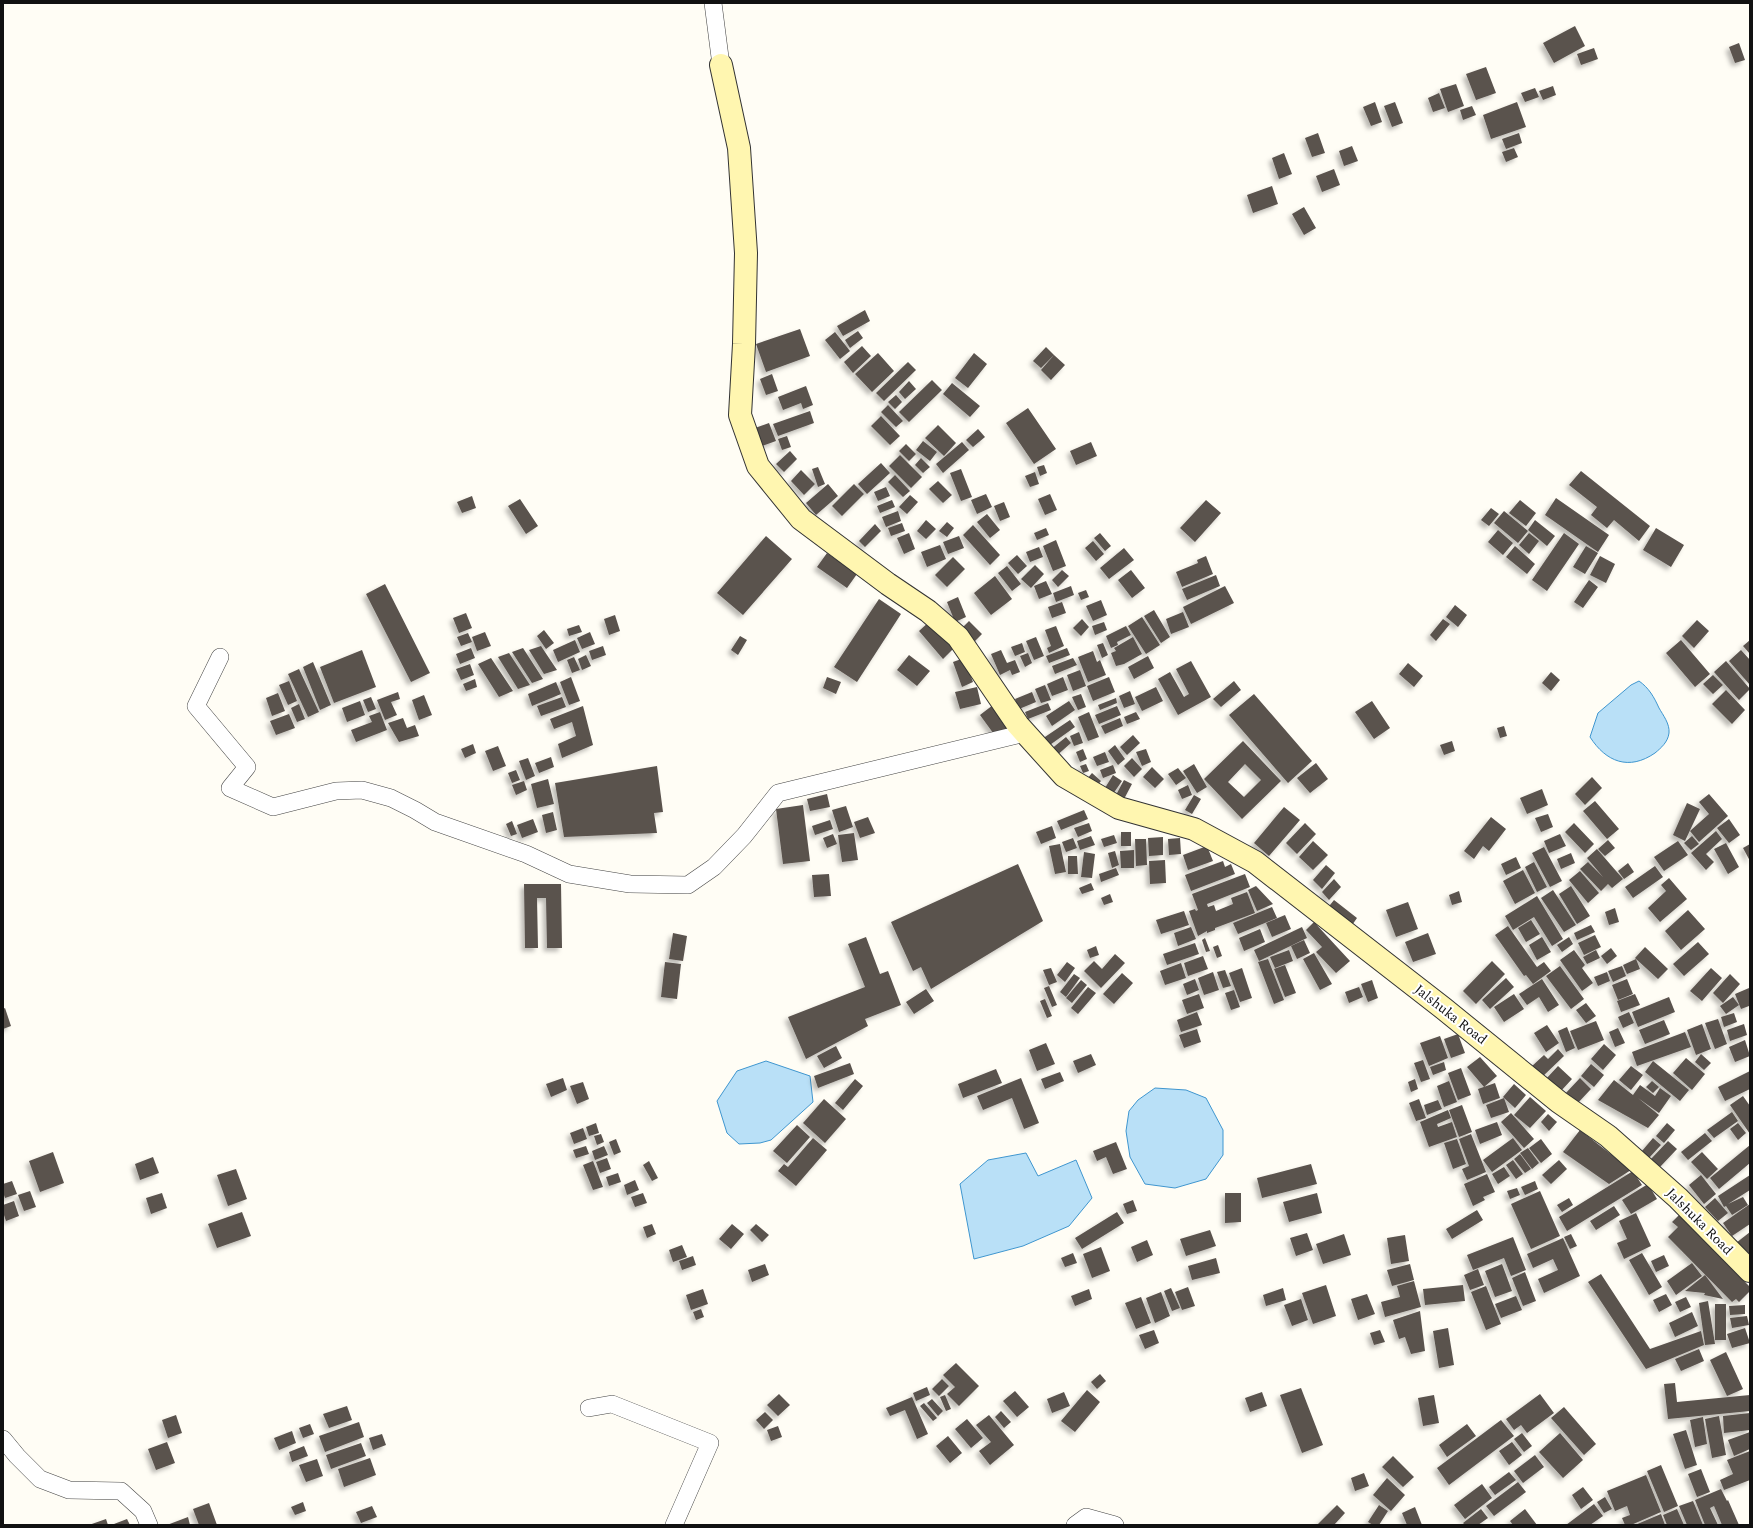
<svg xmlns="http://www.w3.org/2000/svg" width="1753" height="1528" font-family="Spectral,serif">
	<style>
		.water { fill: #b9e0f7; stroke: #3f96cf }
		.building { fill: #5a524d; fill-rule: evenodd; filter: url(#shadow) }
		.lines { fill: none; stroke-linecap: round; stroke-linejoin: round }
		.street-casing { stroke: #444; stroke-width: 18 }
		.secondary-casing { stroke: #333; stroke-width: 24 }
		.street { stroke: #fff; stroke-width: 17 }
		.secondary { stroke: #fff6b0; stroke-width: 22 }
		.labels { text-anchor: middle; stroke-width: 4; stroke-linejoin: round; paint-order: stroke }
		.street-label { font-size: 14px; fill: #111; stroke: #fff }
	</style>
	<defs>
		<filter id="shadow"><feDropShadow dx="-3.5" dy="3.5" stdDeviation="2" flood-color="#0004"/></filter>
	</defs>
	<rect width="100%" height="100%" fill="#fffdf5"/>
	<path class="water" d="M1639,681C1649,688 1654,697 1659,708C1663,715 1670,724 1669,733C1668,742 1661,748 1655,753C1629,771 1606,762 1590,737L1598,713L1631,685Z
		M766,1061L810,1076L813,1102L771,1140L760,1143L739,1144L727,1133L717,1101L737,1071Z
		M1155,1088L1186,1090L1206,1098L1223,1130V1155L1206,1179L1175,1188L1145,1184L1130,1157L1126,1131L1129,1111L1138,1100Z
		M1026,1153L1038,1176L1076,1160L1092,1198L1069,1226L1023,1246L974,1259L960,1184L988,1160Z"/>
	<path class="building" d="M1575,26L1585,46L1554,63L1543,43Z
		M1739,43L1745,60L1735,63L1729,47Z
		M1594,48L1598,59L1581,65L1577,54Z
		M1486,67L1496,93L1476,100L1466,74Z
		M1456,84L1464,106L1448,112L1440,89Z
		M1553,86L1556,95L1543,100L1539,91Z
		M1535,88L1539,97L1525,102L1521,93Z
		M1439,93L1445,108L1433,112L1428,98Z
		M1375,102L1382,122L1371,126L1363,107Z
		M1395,102L1403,123L1392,127L1384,106Z
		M1517,102L1526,127L1491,139L1483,115Z
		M1472,106L1476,115L1463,120L1460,110Z
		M1318,133L1325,153L1312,157L1305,138Z
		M1519,133L1522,143L1506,149L1502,139Z
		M1352,146L1358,161L1344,166L1339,151Z
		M1514,148L1518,157L1506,162L1502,152Z
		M1284,153L1292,174L1279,179L1272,158Z
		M1334,169L1340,185L1322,192L1316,176Z
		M1272,186L1278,204L1253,213L1247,195Z
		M1304,207L1316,228L1304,235L1292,214Z
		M865,310L870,321L843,336L837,326Z
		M800,329L810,356L766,372L756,344Z
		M858,331L863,338L850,348L845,340Z
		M835,332L850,351L840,359L825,340Z
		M862,346L871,356L853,373L844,362Z
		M1046,347L1054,355L1041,368L1033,361Z
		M878,353L894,371L872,392L855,374Z
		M974,353L987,364L968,388L955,378Z
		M1054,355L1065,365L1051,380L1041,370Z
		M908,362L916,370L884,401L876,393Z
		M772,374L778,391L766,395L760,379Z
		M932,380L942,390L909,422L899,412Z
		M909,381L916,389L905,399L899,392Z
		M952,383L980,406L970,417L943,394Z
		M806,386L813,405L803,409L801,403L783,410L778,397Z
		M896,395L902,402L895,409L888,402Z
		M888,405L903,421L896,427L881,412Z
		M1028,408L1056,449L1034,464L1006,423Z
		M810,411L814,423L778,436L773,424Z
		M881,416L900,436L890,445L871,426Z
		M769,423L776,441L762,446L755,428Z
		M938,425L956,443L944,456L925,438Z
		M978,429L985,437L973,447L966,440Z
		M787,436L791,447L782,450L778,439Z
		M923,441L937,452L930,461L916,450Z
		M962,442L969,450L943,473L936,464Z
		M1091,442L1097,456L1076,465L1070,451Z
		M906,444L916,454L909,461L899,451Z
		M790,451L797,459L784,472L776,464Z
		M900,455L922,477L911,488L889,466Z
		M921,458L930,467L923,473L915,465Z
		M881,463L890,473L867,494L858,484Z
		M1044,465L1047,473L1040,476L1037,467Z
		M818,467L825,484L818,487L812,469Z
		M961,469L972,497L961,501L950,473Z
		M801,470L815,484L804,495L791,481Z
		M1581,471L1650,526L1639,541L1614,520L1607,528L1591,515L1597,507L1569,485Z
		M1035,472L1039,484L1030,487L1025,476Z
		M895,475L910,491L903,497L888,482Z
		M938,481L952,495L943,503L929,489Z
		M828,484L838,496L816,515L806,503Z
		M854,484L864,494L842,516L832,506Z
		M886,487L890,496L878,501L874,492Z
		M986,494L992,507L977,514L971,500Z
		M1050,494L1057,510L1045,515L1038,499Z
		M910,495L918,502L907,514L899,507Z
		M472,496L476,508L462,513L457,502Z
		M1556,498L1609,535L1598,552L1545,515Z
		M520,499L538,526L526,534L508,506Z
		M892,500L895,507L880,513L877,506Z
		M1206,500L1221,513L1195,542L1180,528Z
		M1520,500L1536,513L1526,526L1509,513Z
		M1004,502L1010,517L1000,521L994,506Z
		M1491,508L1499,514L1489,526L1481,520Z
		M898,511L901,521L886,527L882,517Z
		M1504,511L1528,531L1518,543L1494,523Z
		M987,514L1000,530L990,538L977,522Z
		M926,520L936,529L926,539L917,531Z
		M1535,520L1555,536L1547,546L1528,530Z
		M947,522L954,528L947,537L939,531Z
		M902,523L905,531L891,536L888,528Z
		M875,524L881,531L865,547L859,541Z
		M973,525L1000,555L990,565L963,535Z
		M1046,528L1049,535L1037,540L1034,533Z
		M1656,528L1684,545L1671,567L1643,550Z
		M1498,530L1513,543L1503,555L1488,542Z
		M909,533L915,549L904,554L897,538Z
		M1100,533L1111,546L1105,551L1094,538Z
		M1529,533L1539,541L1529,554L1519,545Z
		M1564,533L1579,544L1547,591L1532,580Z
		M766,536L792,559L743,615L717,593Z
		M959,536L964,548L948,554L943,542Z
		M1056,540L1066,566L1053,571L1043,546Z
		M1093,541L1104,554L1096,561L1085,548Z
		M940,545L946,559L927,567L921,552Z
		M1515,546L1535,564L1527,574L1506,557Z
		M1586,546L1598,553L1585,574L1573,567Z
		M1039,547L1043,557L1030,562L1026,552Z
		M1124,548L1134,560L1109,579L1100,568Z
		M827,553L857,574L847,588L817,567Z
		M1017,555L1027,566L1018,574L1008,563Z
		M1206,556L1213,574L1182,587L1176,572L1198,563L1197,560Z
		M1600,556L1615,564L1606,583L1590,575Z
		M953,557L965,569L947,587L935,575Z
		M1035,565L1044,574L1031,588L1021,579Z
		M1007,566L1021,584L1012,591L998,573Z
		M1062,570L1069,576L1058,587L1052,580Z
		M1131,570L1145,588L1132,598L1118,580Z
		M1216,575L1220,586L1187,600L1182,589Z
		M995,576L1012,599L991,615L974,593Z
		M1589,580L1598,587L1583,608L1574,602Z
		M1046,581L1052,594L1039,599L1034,586Z
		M385,584L430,673L411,682L366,594Z
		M1071,586L1074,595L1056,602L1053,593Z
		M1225,586L1234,603L1191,624L1183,607Z
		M1086,590L1089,597L1081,600L1078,593Z
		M958,597L966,617L955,622L947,602Z
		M879,599L901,614L857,682L834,667Z
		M1101,600L1107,615L1093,621L1086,606Z
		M1062,602L1066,613L1052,618L1048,607Z
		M1455,605L1467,615L1458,627L1446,617Z
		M1154,610L1170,637L1161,643L1144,616Z
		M1183,612L1189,627L1171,634L1166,619Z
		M466,613L472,628L459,633L453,618Z
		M615,615L620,631L609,635L604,619Z
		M1142,617L1160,645L1146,654L1128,626Z
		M1082,619L1089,627L1081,636L1073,628Z
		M1443,619L1450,624L1436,641L1430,635Z
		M1697,620L1709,631L1694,648L1682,636Z
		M930,621L954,648L943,659L919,631Z
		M969,621L982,634L973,643L960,630Z
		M1104,622L1107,630L1095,635L1092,626Z
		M579,625L582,632L569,636L567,629Z
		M1056,626L1064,646L1049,653L1047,648L1051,646L1045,630Z
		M1126,626L1131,635L1117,642L1118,645L1111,648L1106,636Z
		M544,630L554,643L546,649L537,636Z
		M485,632L491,646L477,651L472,637Z
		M590,632L595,644L582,649L577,638Z
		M468,633L472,642L461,646L457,637Z
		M740,636L747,640L738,655L731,650Z
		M1036,637L1044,656L1034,660L1026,641Z
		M1133,637L1142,654L1124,664L1116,666L1111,653L1116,651L1114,648Z
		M575,640L580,652L558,662L553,650Z
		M1681,640L1710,674L1695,687L1666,653Z
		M1750,640V654L1743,646Z
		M1022,643L1025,652L1015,656L1011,647Z
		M1103,643L1108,655L1102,658L1097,645Z
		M541,646L557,670L544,674L529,650Z
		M603,646L606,655L592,660L589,651Z
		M471,648L475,658L460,664L456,654Z
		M523,648L543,679L532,683L512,652Z
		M1067,648L1070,655L1049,663L1046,656Z
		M362,650L376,687L334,703L320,667Z
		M1001,650L1007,663L1015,660L1020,672L1012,675L1010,670L1000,675L991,654Z
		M1741,650L1750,660V685L1729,661Z
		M1093,651L1097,662L1100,660L1106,675L1088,682L1078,657Z
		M509,653L530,685L518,689L498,657Z
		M1028,653L1032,663L1025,667L1020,656Z
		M586,655L591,666L582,670L578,659Z
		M909,655L930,671L917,686L897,670Z
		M1148,656L1154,668L1134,679L1128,667Z
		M574,657L580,670L572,673L567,660Z
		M491,658L513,691L499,697L478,664Z
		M964,658L973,682L962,687L953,662Z
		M1073,658L1077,665L1055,674L1052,666Z
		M1191,661L1211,697L1178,715L1158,679L1170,672L1184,697L1189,694L1176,669Z
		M1726,661L1750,689L1739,700L1714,672Z
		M313,662L331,705L320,710L303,667Z
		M1408,663L1423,676L1414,687L1399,674Z
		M470,664L474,675L461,680L456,669Z
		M299,669L319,712L308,717L288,674Z
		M1080,670L1086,686L1073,691L1067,675Z
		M1551,672L1560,680L1551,691L1542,683Z
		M1713,675L1723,685L1713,694L1703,684Z
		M571,677L580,701L569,705L560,682Z
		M827,677L841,682L836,694L823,688Z
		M1063,677L1068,690L1052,696L1047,684Z
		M1109,677L1115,692L1093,701L1087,686Z
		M475,679L477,687L466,691L463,684Z
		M289,681L297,701L288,705L279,685Z
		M1234,681L1241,690L1221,707L1213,699Z
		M556,682L561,694L532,706L528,694Z
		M1045,685L1051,700L1041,703L1035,689Z
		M977,687L981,704L960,709L955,692Z
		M1156,687L1163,701L1142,711L1135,697Z
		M1726,690L1745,710L1732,724L1712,704Z
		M1130,691L1135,704L1124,708L1119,696Z
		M398,692L400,699L391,702L397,715L385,720L377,700Z
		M1032,692L1036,702L1019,709L1015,699Z
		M278,693L285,711L272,716L266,698Z
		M1081,694L1086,707L1078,710L1072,697Z
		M1254,694L1312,761L1288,783L1229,715Z
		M424,695L432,715L419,720L412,700Z
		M371,697L376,709L368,712L363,700Z
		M562,697L566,707L541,716L537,706Z
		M1116,698L1117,703L1100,710L1098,705Z
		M360,701L365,715L347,722L342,708Z
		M1069,701L1075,710L1052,726L1046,716Z
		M1372,701L1390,728L1374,739L1355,712Z
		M1048,703L1051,710L1028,719L1025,712Z
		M299,704L305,719L297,722L291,708Z
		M993,705L1009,728L996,737L980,715Z
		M583,706L593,745L562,758L558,744L576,736L572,722L554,729L550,719Z
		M1117,706L1121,715L1099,724L1095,715Z
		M380,712L387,730L356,742L351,730L372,722L369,716Z
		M1089,712L1099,737L1088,741L1078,717Z
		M1136,712L1140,719L1127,724L1124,717Z
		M289,714L295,728L276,735L270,721Z
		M403,718L407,728L415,725L419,736L399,742L388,723Z
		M1120,718L1123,726L1105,734L1101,726Z
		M1070,720L1075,727L1047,747L1042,739Z
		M1504,726L1507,736L1500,738L1497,728Z
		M1079,732L1083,743L1074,746L1070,736Z
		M1133,735L1140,743L1127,755L1120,747Z
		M1066,737L1071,743L1055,757L1050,750Z
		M1243,741L1281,781L1242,819L1204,779ZM1245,764L1261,780L1244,797L1228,782Z
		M1452,741L1455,751L1444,755L1440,745Z
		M473,744L476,753L465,758L461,749Z
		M1115,745L1125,759L1118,765L1108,751Z
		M498,746L506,766L493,771L485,751Z
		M1083,749L1087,759L1080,762L1076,752Z
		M1146,749L1151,762L1142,766L1136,752Z
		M1105,752L1109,762L1097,766L1093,757Z
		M551,757L554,767L539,773L535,763Z
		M528,758L535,776L526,780L519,761Z
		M1132,758L1142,769L1134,777L1124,766Z
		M1316,763L1328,779L1310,793L1297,778Z
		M1086,764L1089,771L1083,773L1080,766Z
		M1194,764L1207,787L1197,793L1183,771Z
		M1113,765L1116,773L1103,778L1100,770Z
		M657,766L663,812L654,813L657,833L564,837L555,783Z
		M1152,767L1164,779L1155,788L1143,777Z
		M1178,768L1186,778L1176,785L1168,774Z
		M516,770L520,780L512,783L508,773Z
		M1092,773L1101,781L1096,787L1087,779Z
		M1113,775L1122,781L1113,794L1105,788Z
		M1592,777L1602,788L1585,805L1575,794Z
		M548,779L554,804L537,808L531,784Z
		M1124,780L1132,784L1124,799L1116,795Z
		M524,781L527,790L516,795L512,785Z
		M1188,785L1192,795L1182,799L1178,790Z
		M1542,789L1548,805L1527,814L1520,798Z
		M827,794L830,807L810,811L807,799Z
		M1709,794L1728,816L1699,842L1690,831L1709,814L1699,802Z
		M1194,795L1201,799L1192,814L1185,810Z
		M1595,801L1619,829L1607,839L1583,811Z
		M1687,803L1700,809L1685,841L1673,835Z
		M803,805L810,861L783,864L776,809Z
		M846,806L853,827L839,832L832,810Z
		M1284,807L1300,820L1269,856L1254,843Z
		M1084,810L1088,819L1061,830L1057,821Z
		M553,812L557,830L546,833L542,815Z
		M1548,814L1553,827L1541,832L1535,818Z
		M868,817L875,833L860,838L854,822Z
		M1491,817L1506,829L1489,851L1483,846L1474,859L1464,851Z
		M533,819L538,832L522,838L517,825Z
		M1729,819L1740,835L1729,843L1717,828Z
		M830,820L833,829L815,835L812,826Z
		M512,821L517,834L511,836L506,824Z
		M1089,823L1092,831L1078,837L1074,828Z
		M1305,823L1316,834L1297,854L1286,843Z
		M1574,823L1594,844L1585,853L1565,832Z
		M1052,826L1056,838L1041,844L1036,832Z
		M1716,831L1722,839L1706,854L1714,862L1706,870L1691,853Z
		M1121,832H1131V846H1121Z
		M854,833L858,860L842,862L838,835Z
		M833,834L837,844L827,848L823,838Z
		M1560,834L1566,846L1549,853L1544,841Z
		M1114,835L1117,843L1104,847L1101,839Z
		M1091,836L1095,845L1080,850L1077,841Z
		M1692,836L1699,844L1691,850L1684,843Z
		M1163,837V855L1149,856L1148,838Z
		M1073,838L1077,848L1066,852L1062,842Z
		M1180,838L1181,854L1169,855L1168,839Z
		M1135,839H1146L1147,865L1136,866Z
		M1608,840L1615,848L1605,856L1598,849Z
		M1313,841L1328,855L1313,870L1299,857Z
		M1678,841L1688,855L1664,871L1654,857Z
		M1726,843L1739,867L1728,874L1714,849Z
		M1060,844L1066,872L1055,874L1049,846Z
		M1750,844V861L1743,848Z
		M1207,846L1213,861L1188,870L1183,855Z
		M1544,847L1562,881L1550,887L1532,853Z
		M1597,849L1623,879L1612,888L1608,884L1601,891L1580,869L1588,862L1603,877L1587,858Z
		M1134,850V868H1121L1120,851Z
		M1115,851L1119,865L1112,868L1108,853Z
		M1084,852L1095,854L1092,878L1081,877Z
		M1571,853L1575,863L1561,869L1557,859Z
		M1068,856H1077L1078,874H1068Z
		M1516,857L1521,868L1506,875L1501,864Z
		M1165,860L1166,883L1150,884L1149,861Z
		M1223,861L1225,867L1231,864L1235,874L1191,891L1185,875Z
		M1534,862L1547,887L1537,892L1525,867Z
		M1628,863L1634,872L1624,879L1618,871Z
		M1018,864L1043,921L931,989L921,967L913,971L891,922Z
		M1326,865L1335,873L1322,889L1313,880Z
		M1655,866L1663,877L1633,898L1625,887Z
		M1116,868L1119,875L1101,882L1099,874Z
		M1523,870L1535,893L1515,904L1503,881Z
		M1580,871L1599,893L1588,903L1569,880Z
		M829,874L831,896L814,897L812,875Z
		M1245,874L1250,887L1207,904L1208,907L1214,905L1216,911L1233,904L1231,898L1247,892L1255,913L1215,928V930L1207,933V931L1198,936L1189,911L1195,909L1196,911L1198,910L1192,894Z
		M1669,878L1687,899L1660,922L1648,908L1666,891L1661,885Z
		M1334,879L1341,887L1329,900L1322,892Z
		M1091,883L1094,890L1082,894L1079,888Z
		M524,884H561L562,948H547L546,898H537L538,948H525Z
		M1256,886L1273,904L1257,911L1248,890Z
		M1571,886L1590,916L1577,924L1559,894Z
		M1553,890L1576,925L1564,932L1541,898Z
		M1459,891L1462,902L1452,905L1449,895Z
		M1110,894L1113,902L1104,905L1101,898Z
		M1537,896L1563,939L1552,946L1534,917L1513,930L1505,916Z
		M1334,900L1357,918L1350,928L1326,910Z
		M1408,902L1418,929L1396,937L1386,910Z
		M1272,907L1277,918L1238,934L1233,923Z
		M1615,908L1619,922L1609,925L1605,912Z
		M1688,910L1705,929L1681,950L1665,931Z
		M1184,911L1189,925L1161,934L1156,920Z
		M1285,915L1291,929L1272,937L1266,923Z
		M1531,920L1540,934L1526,942L1518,928Z
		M1314,922L1350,961L1336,973L1316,952L1322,947L1306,930Z
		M1591,925L1595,932L1577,940L1574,933Z
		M1508,926L1537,967L1544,962L1551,971L1533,984L1526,975L1524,976L1495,935Z
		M1191,927L1196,939L1178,946L1174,933Z
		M1302,927L1307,938L1259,961L1254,950Z
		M1260,929L1265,942L1244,951L1239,938Z
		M673,933L687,936L683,961L669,959Z
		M1428,933L1436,954L1413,962L1405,942Z
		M1595,935L1601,947L1584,955L1578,943Z
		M866,937L880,974L888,971L901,1005L865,1019L868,1026L806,1059L788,1017L865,987L848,944Z
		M1542,937L1551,952L1537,960L1529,945Z
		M1569,937L1573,944L1562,952L1557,945Z
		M1205,938L1210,951L1206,952L1202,940Z
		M1304,940L1310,953L1297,959L1291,946Z
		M1698,942L1709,954L1684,976L1673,964Z
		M1195,943L1199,954L1167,965L1163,954Z
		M1218,945L1222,956L1217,958L1213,947Z
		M1096,946L1099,955L1090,958L1087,950Z
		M1645,947L1668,969L1658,979L1635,958Z
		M1611,948L1617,956L1607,964L1601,956Z
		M1289,950L1293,961L1275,968L1270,957Z
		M1574,950L1585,965L1582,968L1593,983L1582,991L1560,960Z
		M1596,950L1600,958L1587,964L1583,957Z
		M1314,953L1332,984L1320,990L1303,959Z
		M1115,954L1125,963L1101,988L1084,971L1094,961L1102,969Z
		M1203,956L1208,969L1188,976L1184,963Z
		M1268,959L1284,1000L1274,1004L1258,962Z
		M1636,959L1640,969L1627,974L1623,965Z
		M1492,961L1505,974L1476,1004L1463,991Z
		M665,962L681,964L677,999L661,997Z
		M1067,962L1075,968L1065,982L1057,975Z
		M1181,963L1186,978L1165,985L1160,971Z
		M1285,965L1296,993L1285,997L1274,969Z
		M1560,966L1584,999L1571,1009L1546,976Z
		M1622,966L1626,976L1613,982L1608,971Z
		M1051,968L1057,982L1049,985L1043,970Z
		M1242,968L1252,998L1240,1002L1229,973Z
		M1711,968L1722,978L1702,1001L1690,991Z
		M1225,970L1231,986L1223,988L1217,972Z
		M1213,972L1219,990L1204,995L1198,978Z
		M1607,972L1610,981L1598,986L1594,977Z
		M1122,973L1133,983L1114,1004L1103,994Z
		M1074,974L1080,978L1066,997L1060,992Z
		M1730,974L1740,984L1723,1003L1713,993Z
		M1506,978L1514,987L1490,1009L1482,1000Z
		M1195,979L1199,990L1187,995L1183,984Z
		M1542,979L1559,1005L1548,1012L1539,997L1527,1005L1519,994Z
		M1627,979L1633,994L1618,1000L1612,985Z
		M1081,980L1087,985L1072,1003L1066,998Z
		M1372,980L1378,998L1368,1002L1361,984Z
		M1049,986L1057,1005L1052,1007L1044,988Z
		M1088,987L1096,993L1078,1014L1071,1008Z
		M1359,987L1363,997L1349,1003L1345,992Z
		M1749,988L1750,1009L1749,1006L1741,1009L1735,994Z
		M926,989L934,1001L914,1014L906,1002Z
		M1234,990L1240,1007L1231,1010L1225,993Z
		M1199,994L1204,1008L1187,1014L1182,1000Z
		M1514,994L1524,1009L1504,1022L1494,1007Z
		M1635,994L1640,1005L1621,1012L1617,1001Z
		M1669,997L1675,1012L1638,1027L1632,1012Z
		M1733,997L1739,1005L1726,1014L1720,1006Z
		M1045,999L1052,1016L1047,1018L1040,1001Z
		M1586,1003L1596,1016L1586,1023L1576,1010Z
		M5,1008L11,1026L3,1029V1009Z
		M1197,1012L1202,1025L1181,1032L1177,1020Z
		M1629,1012L1634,1023L1623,1028L1618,1017Z
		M1734,1013L1737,1022L1724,1027L1721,1017Z
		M1718,1019L1727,1044L1715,1049L1705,1023Z
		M1664,1020L1670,1034L1645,1044L1639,1030Z
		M1596,1021L1604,1040L1578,1050L1570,1031Z
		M1702,1024L1711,1049L1696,1055L1687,1030Z
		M1744,1024L1747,1035L1730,1041L1727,1030Z
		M1547,1025L1559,1043L1546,1052L1534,1033Z
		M1567,1027L1575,1048L1566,1052L1558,1031Z
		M1618,1028L1625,1043L1615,1047L1609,1032Z
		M1197,1029L1201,1042L1184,1048L1179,1035Z
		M1685,1032L1691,1047L1637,1066L1632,1052Z
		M1458,1034L1465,1053L1451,1058L1444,1039Z
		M1440,1036L1448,1058L1429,1066L1420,1043Z
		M1745,1040L1750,1056L1735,1062L1729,1047Z
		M1046,1043L1055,1064L1037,1071L1029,1050Z
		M1604,1044L1616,1055L1603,1070L1591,1059Z
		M836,1046L842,1058L824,1068L817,1056Z
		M1558,1049L1564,1056L1541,1078L1531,1067L1544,1055L1548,1059Z
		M1091,1054L1096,1065L1078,1073L1073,1061Z
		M1701,1054L1711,1063L1704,1070L1695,1062Z
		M1480,1057L1497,1076L1484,1087L1467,1067Z
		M1686,1058L1705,1074L1692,1090L1673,1073Z
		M1423,1060L1430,1079L1421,1082L1414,1063Z
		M1653,1061L1689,1090L1680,1101L1645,1072Z
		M1444,1062L1446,1070L1433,1075L1430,1067Z
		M850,1063L854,1074L818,1088L814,1076Z
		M1591,1064L1604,1075L1594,1087L1581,1076Z
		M1558,1066L1572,1079L1560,1092L1546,1079Z
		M1631,1066L1643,1075L1631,1090L1619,1080Z
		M1461,1068L1471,1095L1458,1100L1448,1073Z
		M996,1069L1002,1083L963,1098L958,1084Z
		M1750,1071V1089L1725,1101L1718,1087Z
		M1060,1072L1064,1081L1045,1089L1041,1079Z
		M563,1078L567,1090L551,1097L546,1084Z
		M1021,1078L1039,1123L1024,1129L1012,1098L983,1110L977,1096Z
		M1580,1078L1591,1089L1576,1105L1564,1095Z
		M855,1079L863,1086L843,1110L835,1103Z
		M1415,1079L1418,1089L1411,1092L1408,1082Z
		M1614,1080L1633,1095L1640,1085L1655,1096L1660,1088L1671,1096L1659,1113L1638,1098L1659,1115L1648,1128L1598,1100Z
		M1449,1081L1457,1102L1444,1107L1437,1086Z
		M1652,1081L1659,1087L1653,1093L1646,1087Z
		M583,1082L589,1099L577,1104L570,1086Z
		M1495,1083L1500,1098L1483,1104L1478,1089Z
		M1514,1084L1526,1095L1515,1108L1503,1097Z
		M1743,1096L1750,1106V1134L1730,1105Z
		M1530,1097L1546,1111L1530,1128L1514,1115Z
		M1504,1098L1509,1112L1491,1118L1486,1105Z
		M824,1099L846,1119L825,1143L803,1123Z
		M1419,1099L1426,1118L1416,1121L1409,1103Z
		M1438,1100L1442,1109L1427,1115L1424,1105Z
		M1462,1105L1472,1132L1459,1137L1449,1110Z
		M1448,1110L1451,1118L1437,1124L1438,1127L1452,1122L1457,1137L1429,1147L1420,1122Z
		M1732,1112L1738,1121L1714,1138L1707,1130Z
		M1511,1113L1534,1139L1524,1148L1501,1122Z
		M1548,1114L1557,1122L1549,1131L1541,1122Z
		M1497,1122L1502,1135L1480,1144L1475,1130Z
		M596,1123L599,1133L589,1136L586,1127Z
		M1667,1123L1675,1130L1664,1143L1656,1136Z
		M1738,1123L1746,1133L1738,1140L1730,1129Z
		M797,1125L810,1137L787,1163L773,1151Z
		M583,1128L587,1139L574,1144L570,1133Z
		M1580,1130L1631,1170L1609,1184L1563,1152Z
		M1705,1133L1712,1141L1688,1160L1681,1152Z
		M601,1134L604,1142L597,1145L594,1136Z
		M1471,1134L1486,1172L1467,1180L1462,1169L1469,1166L1459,1139Z
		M813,1138L827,1150L796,1186L778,1171L784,1164L788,1167Z
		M1513,1138L1522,1150L1492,1172L1483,1160Z
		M1653,1138L1661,1145L1649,1158L1642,1151Z
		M616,1139L621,1152L614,1155L609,1142Z
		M1457,1139L1466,1164L1453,1169L1444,1143Z
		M1541,1139L1552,1154L1541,1163L1529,1148Z
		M1668,1141L1677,1149L1660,1167L1651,1159Z
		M1116,1142L1127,1169L1113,1174L1106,1157L1097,1161L1093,1151Z
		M1750,1145V1163L1719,1189L1710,1178Z
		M586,1146L589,1154L576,1158L573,1150Z
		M604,1146L608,1155L595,1160L592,1151Z
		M1528,1148L1539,1163L1532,1169L1520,1153Z
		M53,1152L64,1183L40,1192L29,1161Z
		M1702,1152L1718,1169L1707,1179L1691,1162Z
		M1520,1154L1531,1169L1525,1173L1514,1159Z
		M153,1157L159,1173L140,1180L135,1164Z
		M607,1158L611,1169L600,1173L596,1162Z
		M1513,1160L1523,1174L1516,1179L1506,1165Z
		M1559,1160L1567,1169L1551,1184L1542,1175Z
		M593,1161L603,1187L593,1190L583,1165Z
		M649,1161L658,1178L652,1181L643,1165Z
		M1311,1164L1317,1184L1262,1198L1257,1178Z
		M1504,1167L1510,1176L1498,1184L1492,1174Z
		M236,1169L247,1199L228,1206L217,1175Z
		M1633,1171L1642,1185L1567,1231L1559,1217Z
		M618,1173L621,1182L609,1186L606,1177Z
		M1487,1174L1495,1192L1483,1197L1485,1200L1473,1206L1464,1184Z
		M1701,1175L1716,1194L1704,1204L1689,1185Z
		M1750,1175V1190L1728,1204L1743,1197L1748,1205L1732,1215L1726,1206L1724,1207L1718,1196Z
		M635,1180L639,1190L627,1195L624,1185Z
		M12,1181L17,1194L5,1198L3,1192V1184Z
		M1535,1181L1538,1189L1525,1195L1521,1187Z
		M1648,1184L1657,1199L1631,1214L1622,1200Z
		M1517,1188L1520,1195L1510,1199L1507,1191Z
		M30,1191L36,1207L24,1211L18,1195Z
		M1540,1191L1560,1236L1531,1249L1511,1204Z
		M162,1193L167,1208L151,1214L146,1198Z
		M643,1193L647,1203L635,1207L631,1197Z
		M1225,1193H1241V1222L1225,1223Z
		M1317,1193L1322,1213L1289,1222L1283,1202Z
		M1569,1198L1573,1205L1562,1212L1557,1205Z
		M1715,1198L1728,1213L1718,1221L1705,1207Z
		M1133,1200L1137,1211L1127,1214L1123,1204Z
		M14,1201L19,1216L6,1221L3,1212V1205Z
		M1750,1204V1224L1732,1236L1723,1223Z
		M1614,1206L1620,1215L1596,1230L1590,1221Z
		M1477,1210L1483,1220L1452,1239L1446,1229Z
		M242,1212L251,1236L217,1248L208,1224Z
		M1117,1212L1124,1223L1082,1249L1075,1238Z
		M1636,1213L1651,1246L1624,1259L1617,1243L1627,1239L1619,1221Z
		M1679,1215L1750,1287V1291L1739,1302L1736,1299L1732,1302L1668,1237L1678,1227L1672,1222Z
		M652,1224L656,1234L647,1238L643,1227Z
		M732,1224L744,1234L731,1249L719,1239Z
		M756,1224L769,1235L762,1242L750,1230Z
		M1210,1230L1216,1246L1186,1256L1180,1239Z
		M1750,1232V1260L1736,1243Z
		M1307,1233L1313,1250L1296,1256L1290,1238Z
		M1344,1234L1351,1255L1323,1264L1316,1244Z
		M1571,1234L1577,1246L1570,1249L1564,1237Z
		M1405,1235L1409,1261L1391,1264L1387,1238Z
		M1513,1237L1526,1270L1511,1276L1504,1258L1473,1270L1467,1255Z
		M1563,1238L1580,1276L1544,1293L1538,1279L1558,1270L1553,1259L1533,1268L1527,1254Z
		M1147,1240L1153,1255L1137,1262L1131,1247Z
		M682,1245L687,1257L673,1262L669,1250Z
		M1101,1247L1110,1271L1092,1278L1083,1254Z
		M1073,1253L1077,1263L1065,1267L1061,1258Z
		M1642,1253L1662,1287L1649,1295L1629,1260Z
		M1664,1255L1669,1266L1656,1272L1651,1261Z
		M693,1256L696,1265L682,1270L679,1261Z
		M1216,1258L1220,1273L1192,1280L1188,1266Z
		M1692,1263L1702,1276L1676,1295L1667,1281Z
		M765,1264L769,1275L752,1282L748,1270Z
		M1410,1264L1414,1280L1392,1286L1387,1270Z
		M1502,1264L1512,1291L1495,1297L1485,1271Z
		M1478,1269L1484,1285L1470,1290L1464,1275Z
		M1525,1272L1536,1301L1523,1306L1512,1278Z
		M1601,1274L1650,1349L1701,1331L1704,1345L1646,1369L1588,1282Z
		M1705,1275L1723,1299L1704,1295L1705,1293L1685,1291Z
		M1414,1281L1421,1307L1385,1317L1381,1302L1400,1297L1397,1286Z
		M1326,1285L1336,1316L1313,1324L1302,1293Z
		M1463,1285L1465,1301L1425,1305L1423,1289Z
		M1486,1286L1501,1324L1486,1330L1471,1292Z
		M1188,1287L1195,1306L1182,1310L1175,1292Z
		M1171,1288L1180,1308L1172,1311L1164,1291Z
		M1283,1288L1286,1300L1266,1306L1263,1295Z
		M703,1289L708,1304L691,1310L686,1295Z
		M1089,1289L1092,1299L1075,1306L1071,1296Z
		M1161,1292L1170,1316L1155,1323L1146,1298Z
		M1367,1294L1375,1314L1358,1320L1351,1299Z
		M1666,1294L1672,1305L1659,1312L1653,1300Z
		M1516,1296L1522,1310L1501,1318L1495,1304Z
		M1141,1297L1151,1323L1136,1329L1125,1303Z
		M1686,1297L1691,1307L1680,1312L1675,1302Z
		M1301,1299L1308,1320L1292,1326L1284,1305Z
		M1708,1301L1715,1344L1705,1345L1699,1303Z
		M1715,1304H1726V1340H1715Z
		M1745,1305V1314L1730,1315L1729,1306Z
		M701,1309L704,1317L696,1320L693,1312Z
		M1420,1311L1425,1351L1411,1354L1405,1337L1399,1339L1393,1320Z
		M1692,1312L1698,1326L1675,1337L1669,1323Z
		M1747,1316L1749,1325L1732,1328L1730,1318Z
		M1448,1328L1454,1365L1439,1368L1433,1331Z
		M1745,1328L1750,1343L1732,1348L1727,1334Z
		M1154,1330L1159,1343L1145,1349L1139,1335Z
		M1380,1330L1385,1342L1374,1345L1370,1333Z
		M1699,1349L1704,1361L1681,1371L1675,1359Z
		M1726,1352L1743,1389L1727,1396L1710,1360Z
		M956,1363L979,1386L959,1406L947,1394L955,1387L943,1375Z
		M1100,1374L1106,1381L1097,1389L1091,1382Z
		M942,1379L949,1386L939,1396L932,1389Z
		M1675,1383L1677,1402L1750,1395V1411L1668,1419L1664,1384Z
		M927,1387L930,1395L916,1401L913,1393Z
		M1301,1388L1323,1445L1302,1453L1280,1395Z
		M1087,1390L1100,1402L1075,1432L1061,1421Z
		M1015,1391L1029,1407L1017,1417L1003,1401Z
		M1064,1392L1070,1406L1052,1413L1047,1399Z
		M1262,1392L1267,1406L1250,1412L1245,1398Z
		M779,1394L790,1405L778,1416L767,1405Z
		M1540,1394L1554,1413L1527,1433L1521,1425L1514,1430L1506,1419Z
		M945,1395L951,1409L946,1411L940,1397Z
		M1434,1395L1439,1423L1423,1426L1418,1398Z
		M912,1397L928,1434L917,1439L905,1410L890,1416L886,1408Z
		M932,1399L943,1411L938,1416L927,1403Z
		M924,1403L937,1418L933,1421L920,1406Z
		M347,1406L352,1420L329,1428L323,1414Z
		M1564,1407L1596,1444L1584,1455L1551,1418Z
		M1001,1411L1011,1422L1004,1428L995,1417Z
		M765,1412L773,1420L764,1429L756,1420Z
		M1750,1413V1430L1724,1433L1723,1416Z
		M176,1415L182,1433L168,1438L162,1420Z
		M989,1415L1014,1445L990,1465L979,1451L991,1442L976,1425Z
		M1719,1416L1726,1455L1712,1458L1705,1419Z
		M1703,1417L1707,1444L1695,1447L1690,1420Z
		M967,1419L983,1438L971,1448L955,1429Z
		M1501,1420L1514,1436L1449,1485L1437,1468Z
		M359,1422L364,1437L325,1452L319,1436Z
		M310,1424L314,1434L303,1438L299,1428Z
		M1467,1424L1476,1436L1447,1457L1439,1445Z
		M778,1426L782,1437L771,1441L767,1430Z
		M1686,1430L1697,1465L1685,1469L1673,1434Z
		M292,1431L296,1443L279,1450L274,1438Z
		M1750,1432V1449L1734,1456L1728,1440Z
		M1522,1433L1532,1446L1524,1452L1514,1439Z
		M1560,1433L1583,1460L1563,1478L1539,1452Z
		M382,1434L386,1445L373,1450L369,1438Z
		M948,1436L962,1453L950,1463L936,1446Z
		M167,1442L175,1463L156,1470L148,1449Z
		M1512,1442L1522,1455L1509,1465L1499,1451Z
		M361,1443L366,1456L331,1469L326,1455Z
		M304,1446L308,1456L292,1462L289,1452Z
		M1750,1451V1480L1724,1490L1720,1480L1733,1474L1727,1460Z
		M1535,1455L1544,1467L1523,1483L1514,1471Z
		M1393,1456L1414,1477L1403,1487L1382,1467Z
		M370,1458L376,1475L344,1487L338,1469Z
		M317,1459L323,1476L306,1482L299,1465Z
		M1661,1465L1678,1506L1664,1512L1647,1471Z
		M1701,1469L1710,1492L1697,1497L1688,1474Z
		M1509,1472L1516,1480L1495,1495L1489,1487Z
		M1364,1473L1369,1486L1355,1491L1351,1478Z
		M1646,1475L1661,1512L1631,1525H1625L1622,1518L1630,1515L1627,1506L1615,1511L1607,1491Z
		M1387,1478L1405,1495L1391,1511L1373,1495Z
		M1518,1482L1526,1492L1494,1516L1486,1506Z
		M1482,1484L1492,1498L1465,1519L1454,1505Z
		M1583,1487L1593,1500L1581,1509L1572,1495Z
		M1721,1489L1727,1501L1728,1500L1739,1525H1722L1714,1506L1710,1508L1718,1525H1705L1695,1500Z
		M1605,1497L1612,1509L1604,1513L1597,1502Z
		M1693,1501L1703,1525H1687L1679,1506Z
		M303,1502L306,1511L295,1515L291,1507Z
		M209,1503L217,1525H199L193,1509Z
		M1594,1504L1603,1516L1590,1525H1566Z
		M1337,1505L1345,1513L1334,1525H1317Z
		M1379,1505L1388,1511L1379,1525H1373L1368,1522Z
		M372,1506L377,1517L361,1523L356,1512Z
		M1415,1507L1422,1525H1407L1402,1513Z
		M1481,1509L1488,1518L1478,1525H1465L1463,1523Z
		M1525,1509L1537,1525H1513L1510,1521Z
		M1677,1509L1684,1525H1667L1663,1515Z
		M1661,1514L1665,1525H1635Z
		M188,1517L190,1525H167Z
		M106,1519L108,1525H89Z
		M127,1519L130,1525H115L114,1524Z"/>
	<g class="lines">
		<defs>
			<path id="street" d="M713,3L721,65
				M220,657L196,706L247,767L230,788L273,807L336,791L362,790L391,798L415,810L435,822L526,854L569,874L630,884L688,885L714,867L744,836L778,793L1025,733
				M589,1408L612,1404L710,1443L674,1525
				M3,1439L17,1456L40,1479L69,1490L121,1491L143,1511L149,1525
				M1075,1525L1086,1517L1115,1525"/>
			<path id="secondary" d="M721,65L739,148L746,253L744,344L740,415L758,466L801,519L888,584L928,611L958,637L1018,725L1064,776L1119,808L1194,829L1255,862L1443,1008L1559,1102L1608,1136L1678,1198L1750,1271"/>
		</defs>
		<use href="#street" class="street-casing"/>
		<use href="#secondary" class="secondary-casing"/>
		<use href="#street" class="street"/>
		<use href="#secondary" class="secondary"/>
	</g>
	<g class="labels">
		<g class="street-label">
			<text transform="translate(1451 1014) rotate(38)" y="5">Jalshuka Road</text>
			<text transform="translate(1700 1221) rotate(45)" y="5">Jalshuka Road</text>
		</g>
	</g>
	<rect width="1753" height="1528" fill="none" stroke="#111111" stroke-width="8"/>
</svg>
